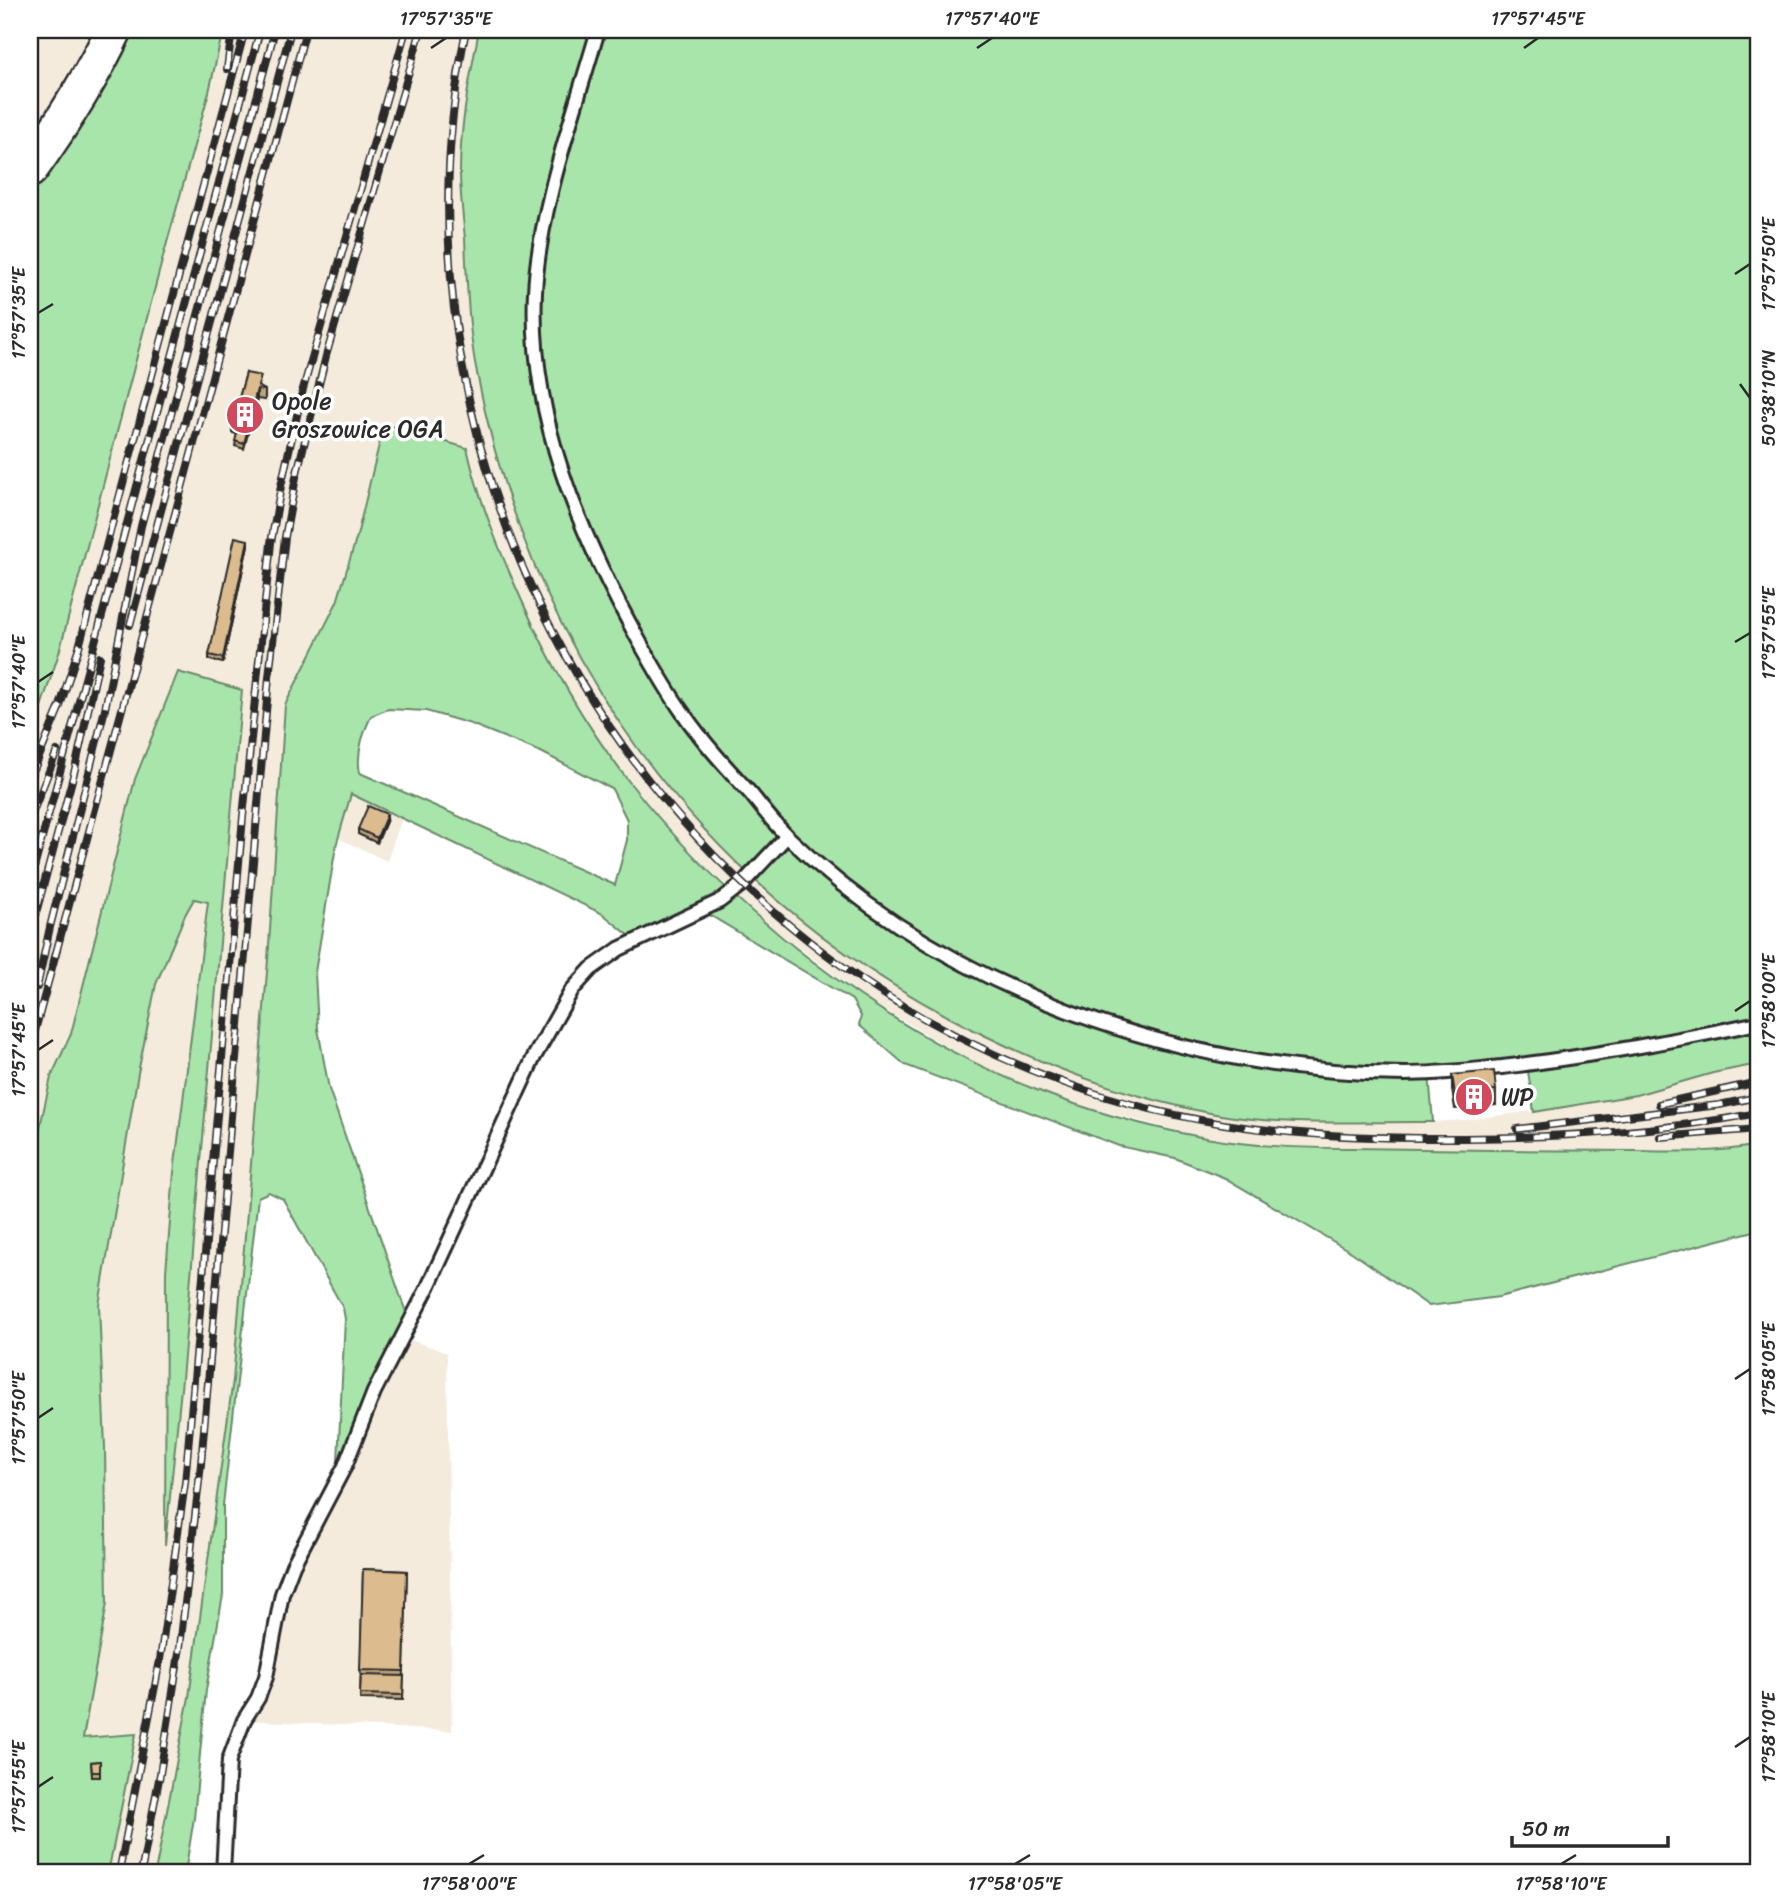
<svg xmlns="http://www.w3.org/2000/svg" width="1788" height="1903" font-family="Sriracha,sans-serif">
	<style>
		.built { fill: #f4ebdd }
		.green { fill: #a8e5ab; stroke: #6a886b; stroke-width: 2; fill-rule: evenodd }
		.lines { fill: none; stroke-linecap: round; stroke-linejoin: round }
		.service-casing { stroke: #2b2b2b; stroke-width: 18 }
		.secondary-casing { stroke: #2b2b2b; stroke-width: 40 }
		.service { stroke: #fff; stroke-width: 12 }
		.secondary { stroke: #fff; stroke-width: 35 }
		.rail-casing { stroke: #2b2b2b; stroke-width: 8 }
		.rail { stroke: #fff; stroke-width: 5; stroke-dasharray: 16; stroke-linecap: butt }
		.wall { fill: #bda27b; stroke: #2b2b2b; stroke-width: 2 }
		.shaded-wall { fill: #9a8464; stroke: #2b2b2b; stroke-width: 2 }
		.building { fill: #dcbc8f; stroke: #2b2b2b; stroke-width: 2 }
		.ticks { fill: none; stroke: #2b2b2b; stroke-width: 2.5 }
		.labels { text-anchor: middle; stroke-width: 7; stroke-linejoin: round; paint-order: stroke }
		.poi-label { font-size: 24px; fill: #2b2b2b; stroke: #fff; text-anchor: start }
		.neatline { fill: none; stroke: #2b2b2b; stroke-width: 2.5 }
		.ticks-label { font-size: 18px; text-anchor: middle; fill: #2b2b2b }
	</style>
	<rect width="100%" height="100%" fill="#fff"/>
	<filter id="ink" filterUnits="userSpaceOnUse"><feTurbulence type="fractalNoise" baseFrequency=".0143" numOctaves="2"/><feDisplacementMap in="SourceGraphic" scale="14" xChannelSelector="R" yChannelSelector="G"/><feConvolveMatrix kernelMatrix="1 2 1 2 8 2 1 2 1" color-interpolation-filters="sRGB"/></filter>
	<g filter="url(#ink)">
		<path class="built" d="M30,30H114L30,169Z
			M223,30H479L464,116L460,173L476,370L499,470L527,551L557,619L584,668L648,765L797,916L860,965L920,1002L1026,1055L1097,1082L1217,1114L1433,1122L1464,1120L1586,1104L1636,1095L1713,1073L1758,1064V1145L1720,1151L1657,1152L1324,1148L1254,1145L1207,1138L1078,1105L1032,1089L968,1059L866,999L757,916L668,829L628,781L595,733L559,674L533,625L511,576L484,506L467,448L357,536L337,602L285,705L268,960L233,1380L189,1697L155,1873H30V740L59,653L163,257L209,92Z
			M351,794L402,818L387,861L338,838Z
			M403,1337L447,1353L452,1731L244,1720L258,1698L282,1594Z"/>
		<path class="green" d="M114,30H223L209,92L163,257L59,653L30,740V169Z
			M479,30H1758V1064L1713,1073L1636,1095L1534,1112L1527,1064L1429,1074L1433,1122C1361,1121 1286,1127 1215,1114C1122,1096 1030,1061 947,1016C696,881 530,652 477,373C468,329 467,283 465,239C463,216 460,194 460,172C460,124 470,77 479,30Z
			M384,424L467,448C479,501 500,552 522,601C551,665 587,728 630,783C730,910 883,1030 1034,1089C1089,1111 1148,1127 1206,1138C1254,1147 1304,1148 1352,1148C1398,1149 1444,1149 1490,1150C1539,1150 1588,1151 1637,1151C1677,1152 1719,1153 1758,1145V1230L1499,1297L1429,1306L1353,1253L1225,1178L1175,1158L1119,1146L905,1065L859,1025L861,1016L852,1000L701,910L636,941L603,914L351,794L336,846L315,972L318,1029L329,1089L410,1324L337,1481L345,1319L343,1308L283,1199L269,1192L258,1197L223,1505V1595L206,1690L194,1818L185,1873H155L189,1697L233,1380L268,960L285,705L337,602L357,536ZM388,709L426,711L471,724L541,752L612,789L627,820V840L615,885L360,773C356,755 363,733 371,716Z
			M178,672L242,690L182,1379L165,1545L166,1272L174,1172L208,902L194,899L185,915L156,984L138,1073L99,1305L105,1447L107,1603L83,1738L136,1734L108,1873H30V1172L51,1077L71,1034L135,779Z"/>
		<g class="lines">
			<defs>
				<path id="service" d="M598,30C575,111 539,208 535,292C529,416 579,532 638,639C652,664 666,689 683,713C703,742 727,768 751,794C763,809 775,825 789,838C948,992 1186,1073 1405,1074C1438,1074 1470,1070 1502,1067C1588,1057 1673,1041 1758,1023
					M223,1873L229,1760L244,1720L258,1698L266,1677L282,1594L293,1565L345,1466L374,1392L428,1287L534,1057L572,990L591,969L619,949L720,901L742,884L787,836"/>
				<path id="secondary" d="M30,169C62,124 91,79 114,30"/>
			</defs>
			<use href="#service" class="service-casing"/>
			<use href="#secondary" class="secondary-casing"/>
			<use href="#service" class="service"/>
			<use href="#secondary" class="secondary"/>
			<defs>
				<path id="rail" d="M466,30C374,483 648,944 1085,1090C1212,1133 1332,1139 1465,1138C1565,1137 1660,1132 1758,1113
					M227,69L232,30
					M130,625L291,30
					M30,779L60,706L79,647L245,30
					M30,819L57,751
					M30,883L260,30
					M30,935L75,769L100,657
					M37,987L50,927L105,709L141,526L275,30
					M30,1049L306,30
					M1659,1104L1758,1082
					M1517,1129L1719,1105L1758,1097
					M1660,1137L1758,1129
					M119,1873L160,1660L185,1483L243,817L271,543L281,486L303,389L406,30
					M141,1873L160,1774L180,1647L201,1464L269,677L285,537L296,477L326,356L421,30"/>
			</defs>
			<use href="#rail" class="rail-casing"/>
			<use href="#rail" class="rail"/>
		</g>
		<path class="wall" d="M246,373L260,388L265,390V400L257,399L244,449L235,446L237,434L232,433V423Z
			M248,545L223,663L209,660V655Z
			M387,819L377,843L358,834V829Z
			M1452,1075L1496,1090V1105L1455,1109L1452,1090Z
			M363,1569L407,1571L403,1700L360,1699Z
			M100,1761V1777H92L91,1762Z"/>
		<path class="shaded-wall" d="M257,389V399L247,437V428Z
			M248,540V545L223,663V658Z
			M387,814V819L377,843V838Z"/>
		<path class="building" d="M246,373L261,376L258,386L265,390L257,389L247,428L232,423Z
			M238,430L247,432L244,444L235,441Z
			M235,537L248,540L223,658L209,655Z
			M368,806L387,814L377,838L358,829Z
			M1494,1071L1496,1090L1455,1095L1452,1075Z
			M363,1569L407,1571L404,1671L360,1670Z
			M361,1675L404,1676L403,1695L360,1694Z
			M100,1761V1772H92L91,1762Z"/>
	</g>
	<path class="ticks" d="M431,48L446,38M977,48L992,38M1524,48L1538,38M1735,274L1750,264M38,313L53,304M1740,384L1750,398M1735,642L1750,633M38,682L53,672M1735,1011L1750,1001M38,1050L53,1040M1735,1379L1750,1369M38,1418L53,1408M1735,1747L1750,1737M38,1787L53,1777M469,1864L484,1855M1015,1864L1030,1855M1561,1864L1576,1855"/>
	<defs>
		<symbol id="building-disc" viewBox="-11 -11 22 22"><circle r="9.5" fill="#d1495b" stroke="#fff"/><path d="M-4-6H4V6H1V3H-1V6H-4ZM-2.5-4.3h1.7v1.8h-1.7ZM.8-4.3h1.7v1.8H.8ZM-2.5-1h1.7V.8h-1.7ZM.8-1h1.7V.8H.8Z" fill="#fff"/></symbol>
	</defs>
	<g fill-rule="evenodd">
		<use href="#building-disc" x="223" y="393" width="44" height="44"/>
		<use href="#building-disc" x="1452" y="1075" width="44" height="44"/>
	</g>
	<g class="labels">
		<g class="poi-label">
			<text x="272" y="409">Opole<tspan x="272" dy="28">Groszowice OGA</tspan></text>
			<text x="1501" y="1105">WP</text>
		</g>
	</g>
	<rect width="1788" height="1903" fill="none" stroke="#fff" stroke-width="77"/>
	<path d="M1512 1836v10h156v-10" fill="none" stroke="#2b2b2b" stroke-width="3.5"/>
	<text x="1522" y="1836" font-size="21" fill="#2b2b2b" stroke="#ffffff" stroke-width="5" paint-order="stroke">50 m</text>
	<rect x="38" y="38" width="1712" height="1826" class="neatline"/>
	<g class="ticks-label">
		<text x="446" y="25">17°57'35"E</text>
		<text x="992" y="25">17°57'40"E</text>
		<text x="1538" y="25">17°57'45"E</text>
		<text transform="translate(1769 264) rotate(-90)" y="6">17°57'50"E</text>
		<text transform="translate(19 313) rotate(-90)" y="6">17°57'35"E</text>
		<text transform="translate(1769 398) rotate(-90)" y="6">50°38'10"N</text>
		<text transform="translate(1769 633) rotate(-90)" y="6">17°57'55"E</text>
		<text transform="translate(19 682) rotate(-90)" y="6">17°57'40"E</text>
		<text transform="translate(1769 1001) rotate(-90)" y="6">17°58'00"E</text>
		<text transform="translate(19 1050) rotate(-90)" y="6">17°57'45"E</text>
		<text transform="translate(1769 1369) rotate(-90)" y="6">17°58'05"E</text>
		<text transform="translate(19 1418) rotate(-90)" y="6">17°57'50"E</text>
		<text transform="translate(1769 1737) rotate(-90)" y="6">17°58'10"E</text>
		<text transform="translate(19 1787) rotate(-90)" y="6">17°57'55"E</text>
		<text x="469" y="1890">17°58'00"E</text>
		<text x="1015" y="1890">17°58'05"E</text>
		<text x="1561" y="1890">17°58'10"E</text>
	</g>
</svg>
